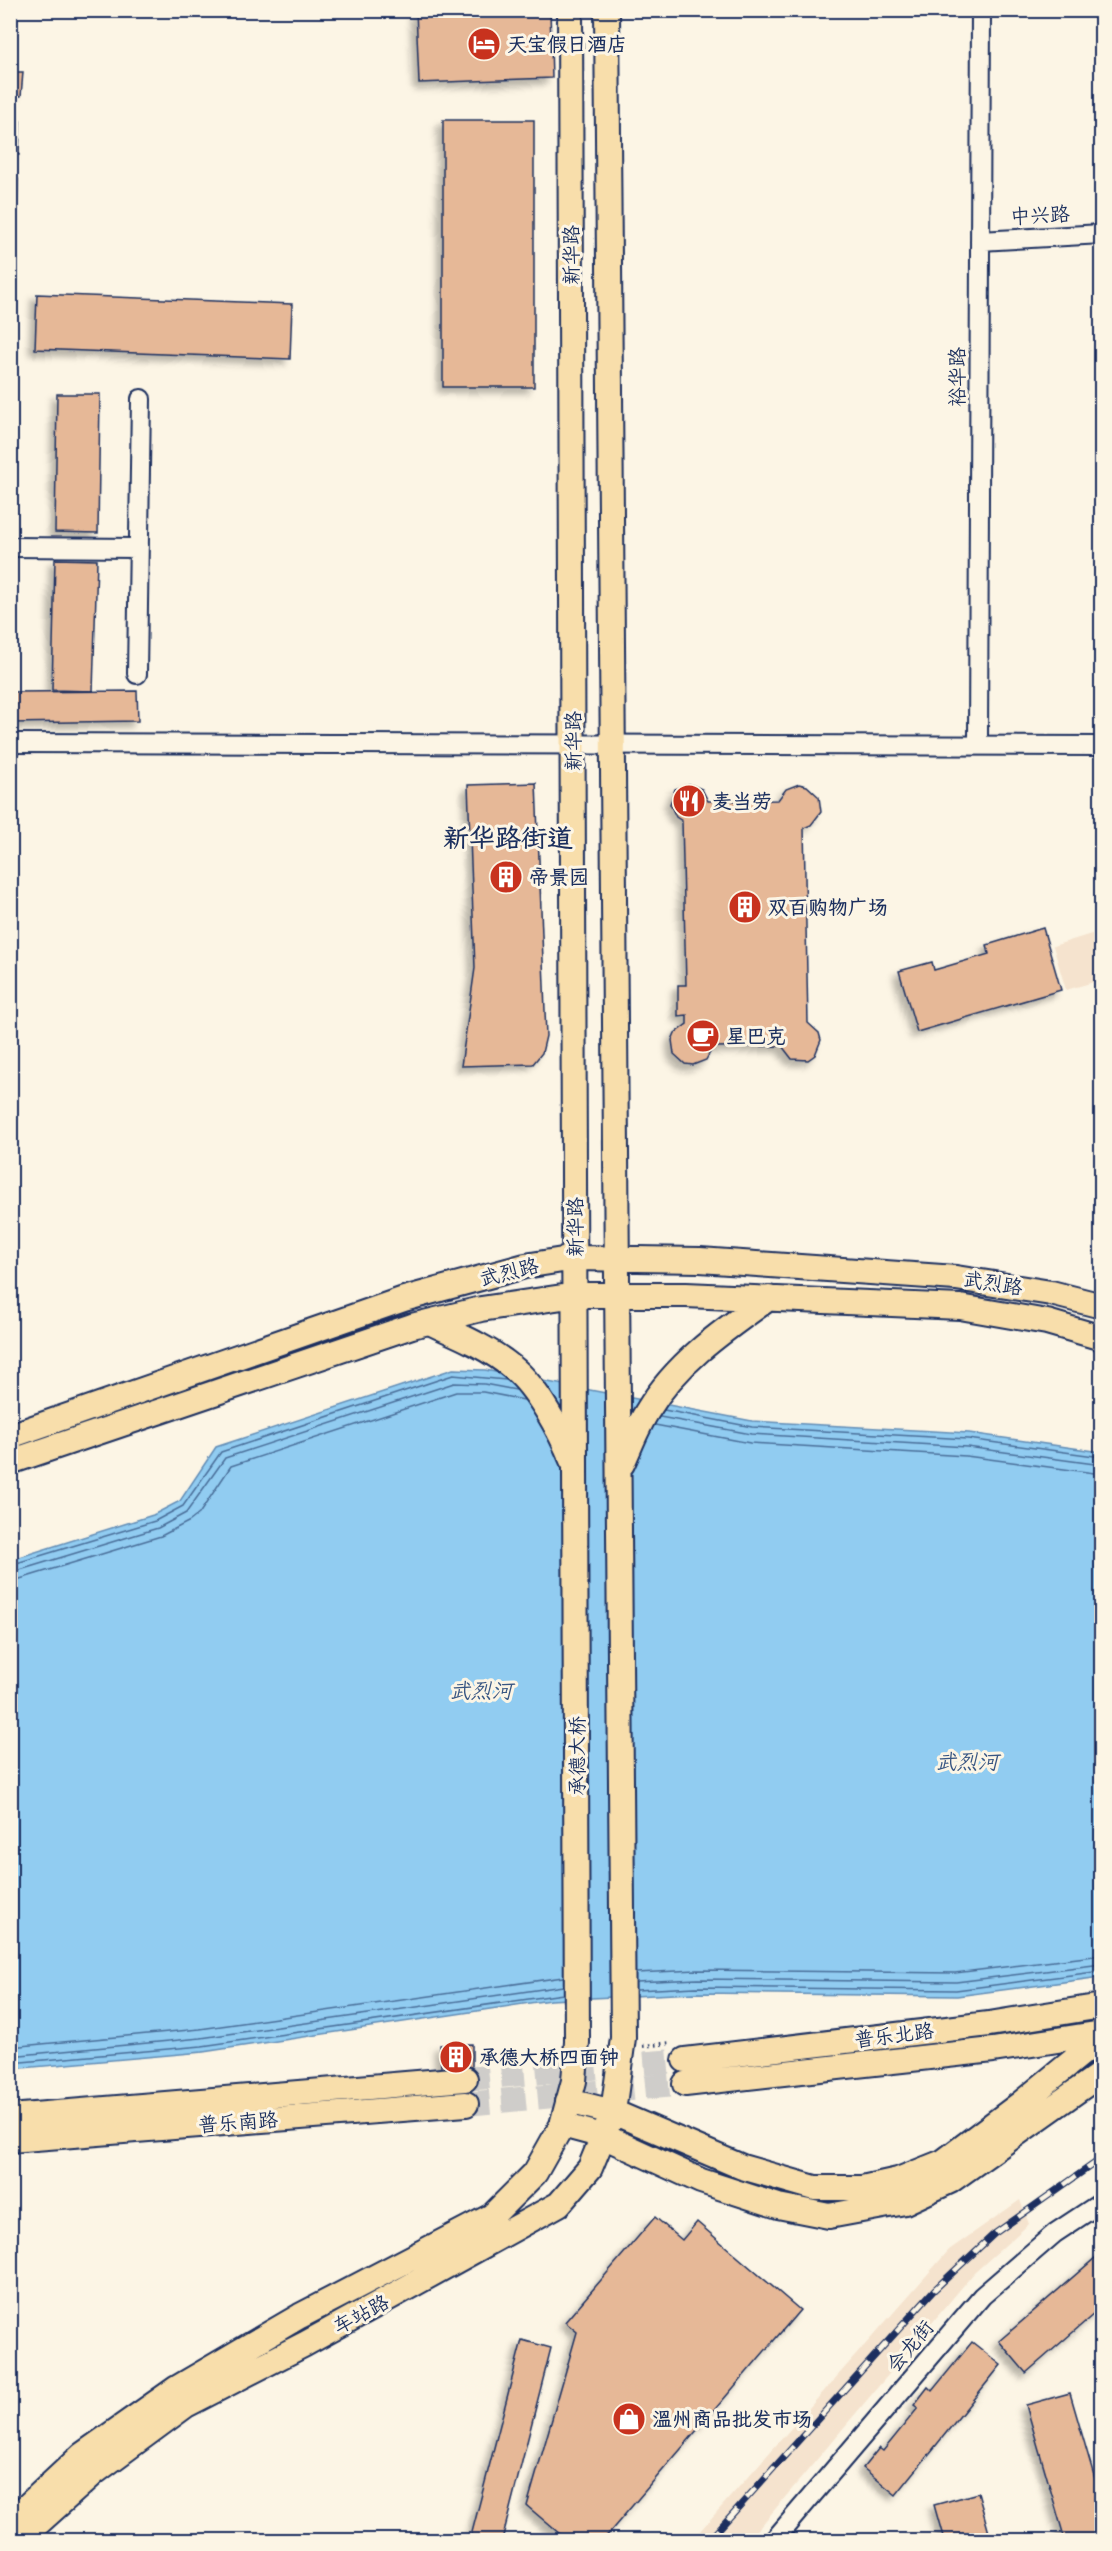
<svg xmlns="http://www.w3.org/2000/svg" width="1112" height="2551" font-family="'Patrick Hand','LXGW WenKai TC',sans-serif">
	<style>
		.built { fill: #f5e3ce }
		.water { fill: #91ccf1; stroke: #628db6; stroke-width: 1.5 }
		.lines { fill: none; stroke-linecap: round; stroke-linejoin: round }
		.shore { stroke: #4a6e99; stroke-width: 1.5 }
		.building { fill: #e6b897; stroke: #1b2f5e; stroke-width: 1.5; filter: url(#shadow) }
		.major-tunnel { stroke: #cfcdca; stroke-width: 24; stroke-dasharray: 24 12; stroke-linecap: butt }
		.minor-casing { stroke: #1b2f5e; stroke-width: 22 }
		.major-casing { stroke: #1b2f5e; stroke-width: 28 }
		.path { stroke: #1b2f5e; stroke-width: 4; stroke-dasharray: 1.5 4.5; stroke-linecap: butt }
		.minor { stroke: #fcf5e5; stroke-width: 18 }
		.major { stroke: #f8deab; stroke-width: 24 }
		.rail-casing { stroke: #1b2f5e; stroke-width: 7 }
		.rail { stroke: #fcf5e5; stroke-width: 4.5; stroke-dasharray: 14; stroke-linecap: butt }
		.labels { text-anchor: middle; stroke-width: 6; stroke-linejoin: round; paint-order: stroke }
		.poi-label { font-size: 20px; font-weight: bold; fill: #1b2f5e; stroke: #fcf5e5; text-anchor: start }
		.street-label { font-size: 20px; fill: #1b2f5e; stroke: #fcf5e5 }
		.water-label { font-size: 21px; font-style: italic; fill: #385683; stroke: #fcf5e5 }
		.district-label { font-size: 26px; font-weight: bold; fill: #1b2f5e; stroke: #fcf5e5 }
	</style>
	<defs>
		<filter id="shadow"><feDropShadow dx="-5.5" dy="5.5" stdDeviation="3" flood-color="#0004"/></filter>
	</defs>
	<rect width="100%" height="100%" fill="#fcf5e5"/>
	<filter id="ink" filterUnits="userSpaceOnUse"><feTurbulence type="fractalNoise" baseFrequency=".0167" numOctaves="2"/><feDisplacementMap in="SourceGraphic" scale="12" xChannelSelector="R" yChannelSelector="G"/><feConvolveMatrix kernelMatrix="1 2 1 2 8 2 1 2 1" color-interpolation-filters="sRGB"/></filter>
	<g filter="url(#ink)">
		<path class="built" d="M1101,931V980L1066,990L1053,946Z
			M1020,2200L1029,2224L974,2273L749,2540H692L949,2250Z"/>
		<path class="water" d="M453,1369L485,1370L752,1421L969,1433L1101,1452V1977L957,1996L696,1993L550,2000L203,2052L11,2069L10,1560L153,1515L180,1501L216,1447Z"/>
		<g class="lines">
			<path class="shore" d="M664,1410L752,1427L968,1439L1102,1457
				M660,1417L751,1434L967,1447L1102,1465
				M655,1425L750,1443L966,1456L1102,1474
				M10,1565L155,1521L183,1506L221,1452L453,1375L506,1380
				M10,1573L158,1528L186,1513L225,1458L454,1383L484,1384L516,1390
				M10,1582L161,1536L190,1521L199,1514L231,1466L456,1392H483L524,1400
				M636,1973L697,1970L955,1973L1102,1955
				M636,1982L697,1979L956,1982L1102,1964
				M636,1990L696,1987L956,1990L1102,1971
				M10,2047L200,2029L563,1977
				M10,2056L201,2038L563,1986
				M10,2063L202,2046L563,1994"/>
		</g>
		<path class="building" d="M416,10H550L552,78L419,83Z
			M10,72H23L21,96H17L16,121H20L19,155H14V178L18,179L17,212H12V231H16L15,263H10Z
			M443,120H534V387H443Z
			M37,294L292,304L290,359L35,349Z
			M57,394H100L98,533L55,532Z
			M55,559L97,560L93,691L52,690Z
			M137,691L138,721L10,723V692Z
			M536,783L546,1036L542,1053L533,1064L461,1066L475,968L468,785Z
			M689,784L702,789L708,801L778,800L786,789L799,784L807,786L819,797L821,812L811,825L804,828L808,1023L819,1033L821,1040L815,1055L808,1060L792,1059L782,1046L713,1047L706,1060L693,1065L685,1064L674,1054L672,1040L675,1033L687,1024V1015L678,1016V985H686L682,821L676,817L670,804L675,789Z
			M1043,928L1061,990L917,1032L899,971L932,962L934,970L989,954L987,945Z
			M472,2044V2068L441,2069L440,2045Z
			M655,2217L682,2240L697,2222L800,2310L603,2540H567L527,2506L577,2332L565,2322Z
			M1102,2252V2307L1026,2373L999,2341Z
			M522,2340L551,2348L502,2540H470Z
			M972,2342L1001,2365L896,2495L863,2468L879,2448L883,2451L918,2408L914,2405L928,2387L932,2391Z
			M1070,2393L1102,2503V2540H1065L1026,2405Z
			M978,2493L991,2540H944L934,2505Z"/>
		<g class="lines">
			<path class="major-tunnel" d="M465,2079L685,2060
				M466,2104L685,2084"/>
			<defs>
				<path id="minor" d="M980,241L1102,234
					M10,547L139,548
					M137,674L141,399
					M10,743L1102,746
					M978,744L981,10
					M774,2540L982,2296L1055,2233L1102,2202"/>
				<path id="major" d="M429,1322C458,1335 488,1347 513,1368C537,1387 561,1433 572,1460
					M10,1436L404,1299L525,1266L575,1258L700,1260L956,1278L1051,1293L1102,1306
					M10,1462L412,1326L481,1309L576,1295H686L960,1307L1047,1322L1102,1338
					M622,1464C630,1447 637,1427 648,1410C677,1362 724,1330 769,1298
					M685,2060L989,2024L1102,2006
					M685,2084L993,2050L1102,2033
					M568,2101L613,2112L742,2167L815,2188H862L898,2180L943,2162L1020,2104L1102,2037
					M10,2117L465,2079
					M562,2125L603,2136L701,2181L778,2206L829,2216L905,2202L950,2181L1102,2073
					M10,2140L466,2104
					M10,2522L82,2455L177,2388L300,2316L492,2216L535,2173L562,2125L574,2081L577,2042L570,10
					M23,2540L37,2524L95,2472L186,2405L305,2344L559,2204L590,2168L613,2112L623,2038L607,10"/>
			</defs>
			<use href="#minor" class="minor-casing"/>
			<use href="#major" class="major-casing"/>
			<path class="path" d="M643,2046L671,2043"/>
			<use href="#minor" class="minor"/>
			<use href="#major" class="major"/>
			<defs>
				<path id="rail" d="M709,2540L934,2290L994,2234L1102,2158"/>
			</defs>
			<use href="#rail" class="rail-casing"/>
			<use href="#rail" class="rail"/>
		</g>
	</g>
	<defs>
		<symbol id="hotel-disc" viewBox="-11 -11 22 22"><circle r="9.5" fill="#c8321e" stroke="#fcf5e5"/><path d="M-6-4.5h1.5V1H6V5H4.5V3h-9V5H-6ZM-4 0a1.8 1.8 0 1 1 3.6 0ZM.5 0V-2.5h3Q6-2.5 6 0Z" fill="#fff"/></symbol>
		<symbol id="restaurant-disc" viewBox="-11 -11 22 22"><circle r="9.5" fill="#c8321e" stroke="#fcf5e5"/><path d="M-5-6h1v4h1v-4h1v4h1v-4h1v5L-1.5 .5V6h-2V.5L-5-1ZM5-6V6H3V1.5H1.5Q1.5-4 5-6Z" fill="#fff"/></symbol>
		<symbol id="building-disc" viewBox="-11 -11 22 22"><circle r="9.5" fill="#c8321e" stroke="#fcf5e5"/><path d="M-4-6H4V6H1V3H-1V6H-4ZM-2.5-4.3h1.7v1.8h-1.7ZM.8-4.3h1.7v1.8H.8ZM-2.5-1h1.7V.8h-1.7ZM.8-1h1.7V.8H.8Z" fill="#fff"/></symbol>
		<symbol id="cafe-disc" viewBox="-11 -11 22 22"><circle r="9.5" fill="#c8321e" stroke="#fcf5e5"/><path d="M-5.5-4.5H6V0H3Q3 3.5 0 3.5H-2.5Q-5.5 3.5-5.5 0ZM3-3.2v2h1.7v-2ZM-6 4.5H4V6H-6Z" fill="#fff"/></symbol>
		<symbol id="shop-disc" viewBox="-11 -11 22 22"><circle r="9.5" fill="#c8321e" stroke="#fcf5e5"/><path d="M-5-2.5h2.3a2.7 3.5 0 0 1 5.4 0H5L5.5 6h-11ZM-1.5-2.5h3a1.5 2.3 0 0 0-3 0Z" fill="#fff"/></symbol>
	</defs>
	<g fill-rule="evenodd">
		<use href="#hotel-disc" x="465" y="25" width="38" height="38"/>
		<use href="#restaurant-disc" x="670" y="782" width="38" height="38"/>
		<use href="#building-disc" x="487" y="858" width="38" height="38"/>
		<use href="#building-disc" x="726" y="888" width="38" height="38"/>
		<use href="#cafe-disc" x="684" y="1017" width="38" height="38"/>
		<use href="#building-disc" x="437" y="2038" width="38" height="38"/>
		<use href="#shop-disc" x="610" y="2400" width="38" height="38"/>
	</g>
	<g class="labels">
		<g class="poi-label">
			<text x="507" y="51">天宝假日酒店</text>
			<text x="712" y="808">麦当劳</text>
			<text x="529" y="884">帝景园</text>
			<text x="768" y="914">双百购物广场</text>
			<text x="726" y="1043">星巴克</text>
			<text x="479" y="2064">承德大桥四面钟</text>
			<text x="652" y="2426">温州商品批发市场</text>
		</g>
		<g class="street-label">
			<text transform="translate(1040 215) rotate(-3)" y="7">中兴路</text>
			<text transform="translate(571 255) rotate(-90)" y="7">新华路</text>
			<text transform="translate(957 377) rotate(-90)" y="7">裕华路</text>
			<text transform="translate(573 741) rotate(-90)" y="7">新华路</text>
			<text transform="translate(575 1227) rotate(-90)" y="7">新华路</text>
			<text transform="translate(509 1272) rotate(-14)" y="7">武烈路</text>
			<text transform="translate(993 1283) rotate(9)" y="7">武烈路</text>
			<text transform="translate(577 1756) rotate(-90)" y="7">承德大桥</text>
			<text transform="translate(894 2035) rotate(-7)" y="7">普乐北路</text>
			<text transform="translate(238 2122) rotate(-4)" y="7">普乐南路</text>
			<text transform="translate(361 2314) rotate(-28)" y="7">车站路</text>
			<text transform="translate(910 2346) rotate(-50)" y="7">会龙街</text>
		</g>
		<g class="water-label">
			<text x="481" y="1698">武烈河</text>
			<text x="967" y="1769">武烈河</text>
		</g>
		<g class="district-label">
			<text x="508" y="847">新华路街道</text>
		</g>
	</g>
	<rect width="1112" height="2551" fill="none" stroke="#fcf5e5" stroke-width="36"/>
	<rect x="18" y="18" width="1076" height="2515" fill="none" stroke="#1b2f5e" stroke-width="2" filter="url(#ink)"/>
</svg>
